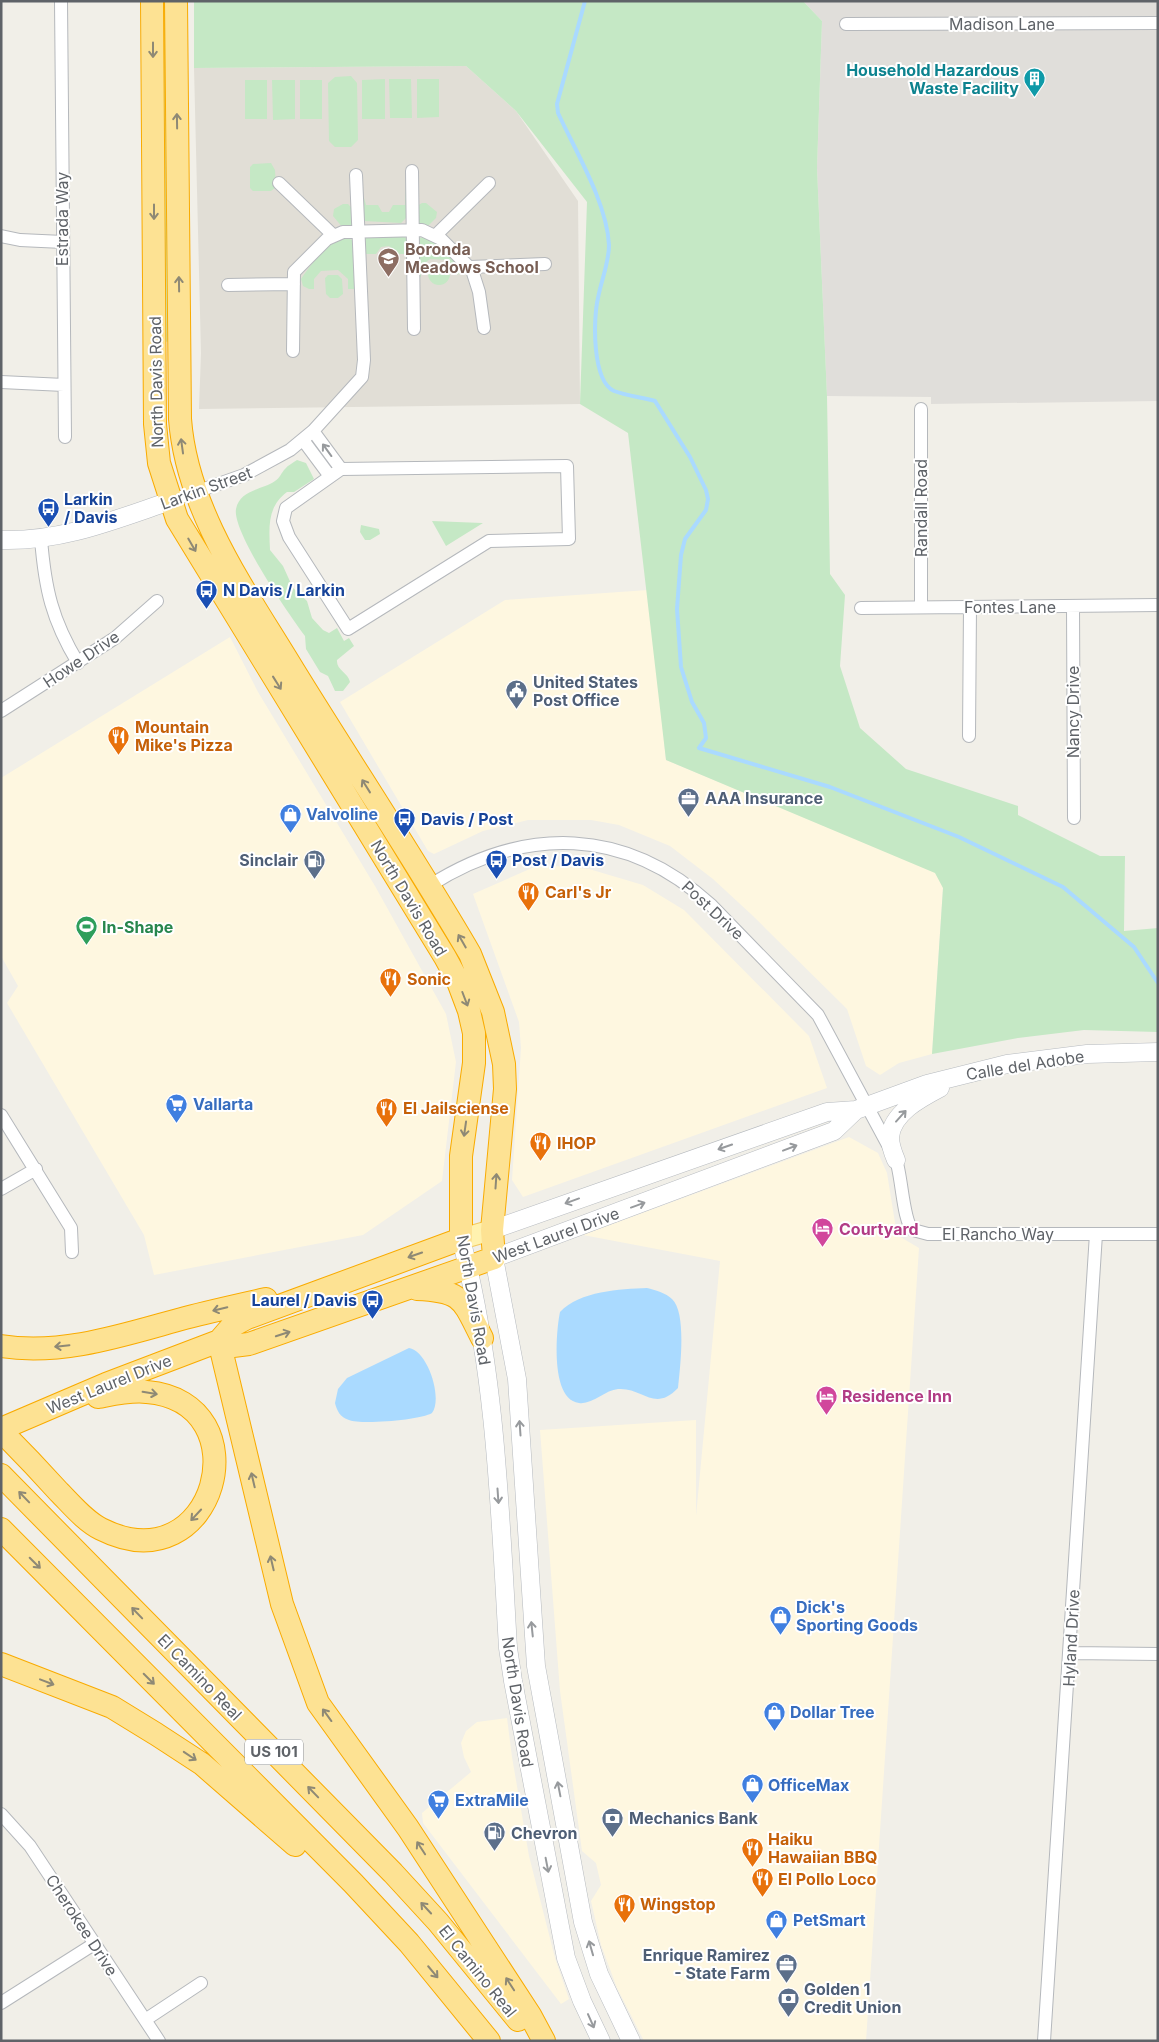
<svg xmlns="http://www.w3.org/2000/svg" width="1159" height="2042" font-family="Inter,sans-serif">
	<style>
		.commercial { fill: #fef7e0 }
		.industrial { fill: #e0deda }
		.education { fill: #e1ded6 }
		.green { fill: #c5e8c5 }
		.water { fill: #aadaff }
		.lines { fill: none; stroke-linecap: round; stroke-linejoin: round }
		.stream { stroke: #aadaff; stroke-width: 4 }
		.street-casing { stroke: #b5b8bc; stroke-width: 14 }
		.secondary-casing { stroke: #b6babf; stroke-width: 19 }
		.primary-casing { stroke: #f2c960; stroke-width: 22 }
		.highway-casing { stroke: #f9ab00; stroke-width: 24 }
		.street { stroke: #fff; stroke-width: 12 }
		.secondary { stroke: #fff; stroke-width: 18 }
		.primary { stroke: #fff2af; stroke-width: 20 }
		.highway { stroke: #fde293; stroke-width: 22 }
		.oneway { stroke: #8e8975 }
		.oneway2 { stroke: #979a9d }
		.labels { text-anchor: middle; stroke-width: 4; stroke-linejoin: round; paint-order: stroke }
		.shield { fill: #fff; stroke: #8f9295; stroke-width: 1 }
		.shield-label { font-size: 15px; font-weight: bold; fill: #5f6368 }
		.street-label { font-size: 16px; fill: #5f6368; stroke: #fff }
		.culture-label { font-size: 16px; font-weight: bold; fill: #0d838f; stroke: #fff; text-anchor: end }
		.education-label { font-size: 16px; font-weight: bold; fill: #785e54; stroke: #fff; text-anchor: start }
		.transit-label { font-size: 16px; font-weight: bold; fill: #164399; stroke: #fff; text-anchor: start }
		.service-label { font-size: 16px; font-weight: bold; fill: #4e5e75; stroke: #fff; text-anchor: start }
		.food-label { font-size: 16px; font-weight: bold; fill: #c56008; stroke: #fff; text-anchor: start }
		.shop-label { font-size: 16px; font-weight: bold; fill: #366cbe; stroke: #fff; text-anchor: start }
		.leisure-label { font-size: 16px; font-weight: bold; fill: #27864d; stroke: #fff; text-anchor: start }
		.hotel-label { font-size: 16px; font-weight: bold; fill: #b23c85; stroke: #fff; text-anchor: start }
	</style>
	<rect width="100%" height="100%" fill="#f1efe8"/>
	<path class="commercial" d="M648,590L666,760L935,872L940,880L943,888L932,1054L899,1063L880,1075L866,1066L847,1009L752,915L713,879L670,846L619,825L591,820H528L483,831L434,854L428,851L340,702L505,600Z
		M230,637L258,692L375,886L446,1014L456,1062L442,1181L363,1235L154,1275L144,1235L7,1003L18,986L1,956V778Z
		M555,866L589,869L643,885L684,910L809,1036L827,1088L523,1197L512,1180L521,1048L519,1022L473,894L532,868Z
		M849,1137L878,1153L887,1173L897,1235L919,1248L866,2041H644L617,1988L601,1945L591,1901L601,1885L596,1863L582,1851L560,1691L540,1430L696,1420V1516L720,1261L583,1235Z
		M507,1718L512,1757L529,1856L555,1958L569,1999L561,2004L423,1823L422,1813L471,1772L464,1757L461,1743L466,1731L477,1722Z"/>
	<path class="industrial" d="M803,1H1158V401L931,404V397L827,396L817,168L822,21Z"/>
	<path class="education" d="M466,66L516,111L578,201L580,404L199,409L201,353L194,68Z"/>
	<path class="green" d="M159,1H168L172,341L164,342Z
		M194,1H803L822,21L817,168L827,396L830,574L845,595L840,666L860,728L906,769L1018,806V815L1100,856H1125L1124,931L1158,928V1032L1084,1030L1018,1038L932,1054L943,888L935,873L666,760L628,433L580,404L587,202L516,111L466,66L194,68Z
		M351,76L357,83L358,140L351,147H335L329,141L328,83L335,77Z
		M385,79V119H362V80Z
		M389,79H411L412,118H390Z
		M417,79H439V117L417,118Z
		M245,80H267V119H245Z
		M295,80V119L273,120L272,80Z
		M300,80H322V119H300Z
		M271,163L275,170L276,187L271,191H253L250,188V167L253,164Z
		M405,187L407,217L401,223L364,221L362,200L364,198L366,205H378L382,212H389L393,205H405Z
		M422,203H426L437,212L436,218L428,226L419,225L417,206Z
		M343,204H348L353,209L352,225L343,228L333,216L334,209Z
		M404,236L408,241L407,254H394V251L389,246L381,247L376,254H363L365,238Z
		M423,237C440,243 451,253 462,267L460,273L457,275V271L448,260L430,259L421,266V277L417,276L418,239Z
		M347,238L352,240L354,246V289H348V279L338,270L321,271L314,279V289H309L303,286L301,279C312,263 326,242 347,238Z
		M428 274a11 11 0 1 1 22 0a11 11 0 1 1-22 0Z
		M328,275H338L342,279L343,294L338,298H330L326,294L325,278Z
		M297,460L306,463L314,479L294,492H287C267,507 269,527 270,550L283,566L293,588L307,601L312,618L323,630L329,633L337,628L344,641L349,638L354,646L337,660C336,670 348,672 350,682L343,691H335L328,676L320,672L306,649L305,636C290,616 232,532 236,509C240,489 263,490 275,481C280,478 281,473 285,469C288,465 293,463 297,460Z
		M432,521L482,523H483L446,546Z
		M361,525L379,529L380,534L370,540H365L360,532Z"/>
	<path class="water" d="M647,1288C655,1290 666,1293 672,1299C687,1313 680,1368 678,1388C654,1413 643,1387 618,1389C605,1390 592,1405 579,1403C550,1400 556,1331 560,1312C580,1291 620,1289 647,1288Z
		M409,1348C428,1351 443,1399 432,1413C421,1420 361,1425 349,1420C340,1417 337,1411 335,1403L338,1389L347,1378Z"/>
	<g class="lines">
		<path class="stream" d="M585,1L557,104L558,113C576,152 607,203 609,245C609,263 601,281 598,298C593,319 592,381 614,391C624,395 644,398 655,401L690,457L706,490L708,499L706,510L685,539L681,555L677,609L681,667L692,702L704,723L706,738L699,748L830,787L959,837L1063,887L1134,947L1158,983"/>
		<defs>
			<path id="street" d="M61,1L65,437
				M846,24L1158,23
				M412,171L414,329
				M279,183L334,236
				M1,236L20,240L63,242
				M435,236L489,183
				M470,267L545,264
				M228,285L294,284
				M293,351L294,272L327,239L343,232L422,230L441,239L472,270L479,292L484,328
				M1,382L64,385
				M313,431L341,469
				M303,440L329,475
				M567,466L569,539L489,541L348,629L289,537L283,521L286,508L341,469Z
				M170,501L244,475L290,450L313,431L362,377L364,360L356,175
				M41,539C45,589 52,620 78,663
				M1073,606L1074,818
				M921,607V409
				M861,608L1158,605
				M1,711L115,638L157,601
				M969,736L970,607
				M429,886C525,825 626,827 711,905L818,1015L896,1160C902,1177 903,1222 913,1230L928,1234H1158
				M1,1115L71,1228L72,1252
				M1,1189L36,1169
				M1070,1653L1158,1654
				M1,1814L30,1846L159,2041
				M1,2003L94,1944
				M145,2020L201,1983
				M1044,2041L1096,1234"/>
			<path id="secondary" d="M1,540C61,542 114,520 170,501
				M896,1160C893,1153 890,1145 890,1137C892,1113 921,1098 940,1088
				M492,1230L827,1112L856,1110L927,1084L1007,1064L1087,1054L1158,1052
				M461,1239C496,1373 500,1511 508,1648L513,1681L566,1958L582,2001L601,2041
				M631,2041L599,1974L583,1922L536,1666L517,1379L494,1258L834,1131L856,1110"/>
			<path id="primary" d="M461,1239L492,1230"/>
			<path id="highway" d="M176,1L180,419C187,512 247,593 294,671C352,765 414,858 470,954L493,1012L504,1064L505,1089L492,1230L494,1258L249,1344L233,1346L219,1341
				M417,1289C463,1291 462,1299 482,1338
				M219,1341L282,1604L318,1703L408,1828L530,2015L544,2041
				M1,1346C63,1356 126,1334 185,1318C212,1311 239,1305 266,1299
				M1,1429L106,1384L219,1341L232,1326L247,1318L461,1239V1156L474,1063V1033L469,1011L457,979L445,957L177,519L159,463L155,424L152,1
				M1,1431C21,1451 40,1471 59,1492C72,1505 85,1521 101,1529C216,1587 264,1402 147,1392C131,1390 114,1394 98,1397
				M1,1475L393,1873L438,1922L518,2020
				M1,1529L353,1883L409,1943L489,2041
				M1,1664L112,1707L156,1734L202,1764L295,1845"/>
		</defs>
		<use href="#street" class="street-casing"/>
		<use href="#secondary" class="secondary-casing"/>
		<use href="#primary" class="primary-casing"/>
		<use href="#highway" class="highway-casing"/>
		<use href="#street" class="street"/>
		<use href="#secondary" class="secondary"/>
		<use href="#primary" class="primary"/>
		<use href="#highway" class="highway"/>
	</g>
	<defs><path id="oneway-shaft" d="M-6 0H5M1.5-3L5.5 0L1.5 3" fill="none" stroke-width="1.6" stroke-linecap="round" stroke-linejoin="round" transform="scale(1.25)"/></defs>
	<g class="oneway">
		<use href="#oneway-shaft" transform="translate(153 50) rotate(90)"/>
		<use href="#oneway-shaft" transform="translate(177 121) rotate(-91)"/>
		<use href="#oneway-shaft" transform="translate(154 212) rotate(90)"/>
		<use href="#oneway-shaft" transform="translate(179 284) rotate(-91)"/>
		<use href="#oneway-shaft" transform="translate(182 446) rotate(-98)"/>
		<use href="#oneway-shaft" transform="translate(192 545) rotate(60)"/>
		<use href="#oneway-shaft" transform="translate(277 683) rotate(58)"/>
		<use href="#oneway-shaft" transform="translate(366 786) rotate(-122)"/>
		<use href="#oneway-shaft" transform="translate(462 941) rotate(-120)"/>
		<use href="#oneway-shaft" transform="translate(465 999) rotate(69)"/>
		<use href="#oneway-shaft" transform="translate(465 1129) rotate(98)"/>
		<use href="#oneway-shaft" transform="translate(496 1181) rotate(-86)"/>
		<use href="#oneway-shaft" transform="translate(415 1255) rotate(161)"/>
		<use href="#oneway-shaft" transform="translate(220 1309) rotate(167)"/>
		<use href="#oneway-shaft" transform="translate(283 1334) rotate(-18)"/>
		<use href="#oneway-shaft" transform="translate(62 1346) rotate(174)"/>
		<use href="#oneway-shaft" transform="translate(150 1393) rotate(9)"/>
		<use href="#oneway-shaft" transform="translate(253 1480) rotate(-103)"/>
		<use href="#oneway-shaft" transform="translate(24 1497) rotate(-134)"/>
		<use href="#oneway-shaft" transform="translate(196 1515) rotate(133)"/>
		<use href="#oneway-shaft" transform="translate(35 1563) rotate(45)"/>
		<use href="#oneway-shaft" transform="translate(272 1563) rotate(-103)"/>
		<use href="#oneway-shaft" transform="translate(137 1613) rotate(-134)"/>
		<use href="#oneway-shaft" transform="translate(149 1679) rotate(45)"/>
		<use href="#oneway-shaft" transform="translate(47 1682) rotate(21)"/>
		<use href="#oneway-shaft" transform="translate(327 1715) rotate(-126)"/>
		<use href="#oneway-shaft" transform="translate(190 1756) rotate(34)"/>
		<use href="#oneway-shaft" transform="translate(313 1792) rotate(-134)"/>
		<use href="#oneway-shaft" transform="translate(421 1848) rotate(-123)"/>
		<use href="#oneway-shaft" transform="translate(426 1908) rotate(-133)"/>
		<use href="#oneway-shaft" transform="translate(433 1972) rotate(50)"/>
		<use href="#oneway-shaft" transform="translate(510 1984) rotate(-123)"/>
	</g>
	<g class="oneway2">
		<use href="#oneway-shaft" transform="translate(327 450) rotate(-126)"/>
		<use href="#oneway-shaft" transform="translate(901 1116) rotate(-48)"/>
		<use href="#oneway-shaft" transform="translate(725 1147) rotate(161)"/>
		<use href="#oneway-shaft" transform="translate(790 1148) rotate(-21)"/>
		<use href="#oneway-shaft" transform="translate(572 1201) rotate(160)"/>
		<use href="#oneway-shaft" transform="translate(638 1205) rotate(-20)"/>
		<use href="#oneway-shaft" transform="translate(520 1428) rotate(-94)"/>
		<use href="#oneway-shaft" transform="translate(498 1496) rotate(86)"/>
		<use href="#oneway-shaft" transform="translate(532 1629) rotate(-96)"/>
		<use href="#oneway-shaft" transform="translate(559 1789) rotate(-101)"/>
		<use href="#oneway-shaft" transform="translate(547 1865) rotate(79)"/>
		<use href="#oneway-shaft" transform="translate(591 1948) rotate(-106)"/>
		<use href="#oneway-shaft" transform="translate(591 2021) rotate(66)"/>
	</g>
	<defs>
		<symbol id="building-pin" viewBox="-11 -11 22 30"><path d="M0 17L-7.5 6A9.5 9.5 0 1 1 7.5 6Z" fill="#0f9aa8" stroke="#fff"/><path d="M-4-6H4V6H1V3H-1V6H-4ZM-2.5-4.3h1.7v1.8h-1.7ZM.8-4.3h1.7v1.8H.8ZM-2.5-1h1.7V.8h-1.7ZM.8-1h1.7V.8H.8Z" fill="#fff"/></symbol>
		<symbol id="school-pin" viewBox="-11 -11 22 30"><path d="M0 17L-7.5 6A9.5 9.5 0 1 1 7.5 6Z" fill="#8d6e63" stroke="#fff"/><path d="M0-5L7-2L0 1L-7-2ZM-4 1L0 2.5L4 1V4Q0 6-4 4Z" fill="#fff"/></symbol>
		<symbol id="bus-pin" viewBox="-11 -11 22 30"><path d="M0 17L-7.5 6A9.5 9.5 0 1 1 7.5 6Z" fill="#1a4fb4" stroke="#fff"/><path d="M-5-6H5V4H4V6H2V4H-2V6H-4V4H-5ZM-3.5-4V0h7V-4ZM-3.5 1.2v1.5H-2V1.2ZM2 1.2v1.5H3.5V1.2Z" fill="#fff"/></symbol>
		<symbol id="civic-pin" viewBox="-11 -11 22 30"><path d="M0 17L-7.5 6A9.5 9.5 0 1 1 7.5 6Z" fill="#5c6f8a" stroke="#fff"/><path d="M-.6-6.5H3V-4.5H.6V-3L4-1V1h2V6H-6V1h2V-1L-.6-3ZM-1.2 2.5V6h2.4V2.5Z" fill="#fff"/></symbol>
		<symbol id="restaurant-pin" viewBox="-11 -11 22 30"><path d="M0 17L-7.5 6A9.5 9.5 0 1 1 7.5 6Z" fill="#e8710a" stroke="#fff"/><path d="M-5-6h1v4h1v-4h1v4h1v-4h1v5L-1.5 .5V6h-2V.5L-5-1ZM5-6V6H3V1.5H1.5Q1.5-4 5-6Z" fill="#fff"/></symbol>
		<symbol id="office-pin" viewBox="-11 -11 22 30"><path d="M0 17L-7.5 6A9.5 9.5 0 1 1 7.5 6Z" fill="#5c6f8a" stroke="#fff"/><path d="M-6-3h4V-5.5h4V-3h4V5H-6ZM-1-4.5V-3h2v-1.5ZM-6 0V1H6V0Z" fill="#fff"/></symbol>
		<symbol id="shop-pin" viewBox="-11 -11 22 30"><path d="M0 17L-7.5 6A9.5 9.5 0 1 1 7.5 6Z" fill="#3f7fe0" stroke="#fff"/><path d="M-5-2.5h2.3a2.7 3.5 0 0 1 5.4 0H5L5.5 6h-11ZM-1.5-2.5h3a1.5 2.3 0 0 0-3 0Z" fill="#fff"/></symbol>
		<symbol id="fuel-pin" viewBox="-11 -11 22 30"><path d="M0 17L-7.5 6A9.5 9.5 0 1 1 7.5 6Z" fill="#5c6f8a" stroke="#fff"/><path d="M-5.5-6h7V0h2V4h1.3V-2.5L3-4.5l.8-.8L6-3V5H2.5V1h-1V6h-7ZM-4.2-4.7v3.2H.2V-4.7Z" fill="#fff"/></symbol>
		<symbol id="stadium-pin" viewBox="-11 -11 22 30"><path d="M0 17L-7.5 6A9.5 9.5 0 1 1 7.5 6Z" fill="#2e9e5b" stroke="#fff"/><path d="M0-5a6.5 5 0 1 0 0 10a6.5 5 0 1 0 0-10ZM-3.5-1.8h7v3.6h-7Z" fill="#fff"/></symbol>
		<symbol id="supermarket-pin" viewBox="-11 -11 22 30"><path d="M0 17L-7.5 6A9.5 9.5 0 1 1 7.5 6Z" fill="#3f7fe0" stroke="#fff"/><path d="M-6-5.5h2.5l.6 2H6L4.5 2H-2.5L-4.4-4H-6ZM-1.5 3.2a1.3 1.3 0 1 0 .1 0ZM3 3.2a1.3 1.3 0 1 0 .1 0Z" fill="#fff"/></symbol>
		<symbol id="hotel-pin" viewBox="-11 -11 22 30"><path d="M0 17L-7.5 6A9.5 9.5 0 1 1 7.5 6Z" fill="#d1479c" stroke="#fff"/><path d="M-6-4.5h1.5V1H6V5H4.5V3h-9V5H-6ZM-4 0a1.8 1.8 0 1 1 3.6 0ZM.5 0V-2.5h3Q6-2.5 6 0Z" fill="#fff"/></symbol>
		<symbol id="bank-pin" viewBox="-11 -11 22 30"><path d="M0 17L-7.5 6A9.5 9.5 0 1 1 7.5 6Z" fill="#5c6f8a" stroke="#fff"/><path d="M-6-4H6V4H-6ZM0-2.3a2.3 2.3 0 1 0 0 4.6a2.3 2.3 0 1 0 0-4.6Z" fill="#fff"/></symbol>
	</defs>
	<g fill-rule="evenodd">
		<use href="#building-pin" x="1022" y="66" width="25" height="34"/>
		<use href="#school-pin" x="376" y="246" width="25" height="34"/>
		<use href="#bus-pin" x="36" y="496" width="25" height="34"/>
		<use href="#bus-pin" x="194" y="578" width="25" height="34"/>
		<use href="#civic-pin" x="504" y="678" width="25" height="34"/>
		<use href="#restaurant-pin" x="106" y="724" width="25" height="34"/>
		<use href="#office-pin" x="676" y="786" width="25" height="34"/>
		<use href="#shop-pin" x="278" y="802" width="25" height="34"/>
		<use href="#bus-pin" x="392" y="806" width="25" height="34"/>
		<use href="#fuel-pin" x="302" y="848" width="25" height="34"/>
		<use href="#bus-pin" x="484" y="848" width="25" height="34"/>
		<use href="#restaurant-pin" x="516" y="880" width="25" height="34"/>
		<use href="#stadium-pin" x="74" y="914" width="25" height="34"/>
		<use href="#restaurant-pin" x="378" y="966" width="25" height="34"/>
		<use href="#supermarket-pin" x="164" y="1092" width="25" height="34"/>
		<use href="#restaurant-pin" x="374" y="1096" width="25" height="34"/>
		<use href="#restaurant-pin" x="528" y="1130" width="25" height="34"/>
		<use href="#hotel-pin" x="810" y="1216" width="25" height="34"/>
		<use href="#bus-pin" x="360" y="1288" width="25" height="34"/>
		<use href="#hotel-pin" x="814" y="1384" width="25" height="34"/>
		<use href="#shop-pin" x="768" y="1604" width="25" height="34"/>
		<use href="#shop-pin" x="762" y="1700" width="25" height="34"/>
		<use href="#shop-pin" x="740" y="1772" width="25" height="34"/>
		<use href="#supermarket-pin" x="426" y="1788" width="25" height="34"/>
		<use href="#bank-pin" x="600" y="1806" width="25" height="34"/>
		<use href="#fuel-pin" x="482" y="1820" width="25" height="34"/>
		<use href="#restaurant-pin" x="740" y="1836" width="25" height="34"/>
		<use href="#restaurant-pin" x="750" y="1866" width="25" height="34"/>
		<use href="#restaurant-pin" x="612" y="1892" width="25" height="34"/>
		<use href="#shop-pin" x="764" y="1908" width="25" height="34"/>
		<use href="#office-pin" x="774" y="1952" width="25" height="34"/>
		<use href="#bank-pin" x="776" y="1986" width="25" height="34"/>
	</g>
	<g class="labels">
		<rect class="shield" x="245" y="1739.5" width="58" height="25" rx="4"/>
		<g class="shield-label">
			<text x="274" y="1757">US 101</text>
		</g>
		<g class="street-label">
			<text x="1002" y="30">Madison Lane</text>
			<text transform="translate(62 219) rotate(-90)" y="6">Estrada Way</text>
			<text transform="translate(156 382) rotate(-91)" y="6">North Davis Road</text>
			<text transform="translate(206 488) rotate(-20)" y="6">Larkin Street</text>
			<text transform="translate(921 508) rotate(-90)" y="6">Randall Road</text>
			<text x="1010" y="613">Fontes Lane</text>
			<text transform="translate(81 659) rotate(-34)" y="6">Howe Drive</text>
			<text transform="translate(1073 712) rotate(-90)" y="6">Nancy Drive</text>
			<text transform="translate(409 898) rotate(59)" y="6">North Davis Road</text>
			<text transform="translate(713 910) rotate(43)" y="6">Post Drive</text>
			<text transform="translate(1025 1065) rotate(-9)" y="6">Calle del Adobe</text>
			<text x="998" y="1240">El Rancho Way</text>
			<text transform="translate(556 1235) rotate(-20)" y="6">West Laurel Drive</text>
			<text transform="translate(474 1300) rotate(80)" y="6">North Davis Road</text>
			<text transform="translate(109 1384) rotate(-22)" y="6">West Laurel Drive</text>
			<text transform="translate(1071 1638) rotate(-87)" y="6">Hyland Drive</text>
			<text transform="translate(200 1677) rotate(46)" y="6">El Camino Real</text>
			<text transform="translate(518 1702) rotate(81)" y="6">North Davis Road</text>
			<text transform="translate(82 1925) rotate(57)" y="6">Cherokee Drive</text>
			<text transform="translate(478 1971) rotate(51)" y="6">El Camino Real</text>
		</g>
		<g class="culture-label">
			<text x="1019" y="76">Household Hazardous<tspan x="1019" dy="18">Waste Facility</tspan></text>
		</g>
		<g class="education-label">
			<text x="405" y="255">Boronda<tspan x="405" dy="18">Meadows School</tspan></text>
		</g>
		<g class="transit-label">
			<text x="64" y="505">Larkin<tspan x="64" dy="18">/ Davis</tspan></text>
			<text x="223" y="596">N Davis / Larkin</text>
			<text x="421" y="825">Davis / Post</text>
			<text x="512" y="866">Post / Davis</text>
			<text x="357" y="1306" text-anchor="end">Laurel / Davis</text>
		</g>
		<g class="service-label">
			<text x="533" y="688">United States<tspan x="533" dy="18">Post Office</tspan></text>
			<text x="705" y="804">AAA Insurance</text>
			<text x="298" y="866" text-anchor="end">Sinclair</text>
			<text x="629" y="1824">Mechanics Bank</text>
			<text x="511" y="1839">Chevron</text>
			<text x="770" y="1961" text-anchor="end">Enrique Ramirez<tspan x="770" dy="18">- State Farm</tspan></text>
			<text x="804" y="1995">Golden 1<tspan x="804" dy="18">Credit Union</tspan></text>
		</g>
		<g class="food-label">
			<text x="135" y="733">Mountain<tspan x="135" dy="18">Mike's Pizza</tspan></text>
			<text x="545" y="898">Carl's Jr</text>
			<text x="407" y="985">Sonic</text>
			<text x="403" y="1114">El Jailsciense</text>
			<text x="557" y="1149">IHOP</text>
			<text x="768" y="1845">Haiku<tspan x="768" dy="18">Hawaiian BBQ</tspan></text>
			<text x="778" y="1885">El Pollo Loco</text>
			<text x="640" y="1910">Wingstop</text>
		</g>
		<g class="shop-label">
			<text x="306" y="820">Valvoline</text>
			<text x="193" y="1110">Vallarta</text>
			<text x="796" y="1613">Dick's<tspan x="796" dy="18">Sporting Goods</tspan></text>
			<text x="790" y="1718">Dollar Tree</text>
			<text x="768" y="1791">OfficeMax</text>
			<text x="455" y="1806">ExtraMile</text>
			<text x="793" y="1926">PetSmart</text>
		</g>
		<g class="leisure-label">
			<text x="102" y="933">In-Shape</text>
		</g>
		<g class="hotel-label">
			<text x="839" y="1235">Courtyard</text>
			<text x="842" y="1402">Residence Inn</text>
		</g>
	</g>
	<rect width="1159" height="2042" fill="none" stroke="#5f6368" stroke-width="5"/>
</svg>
